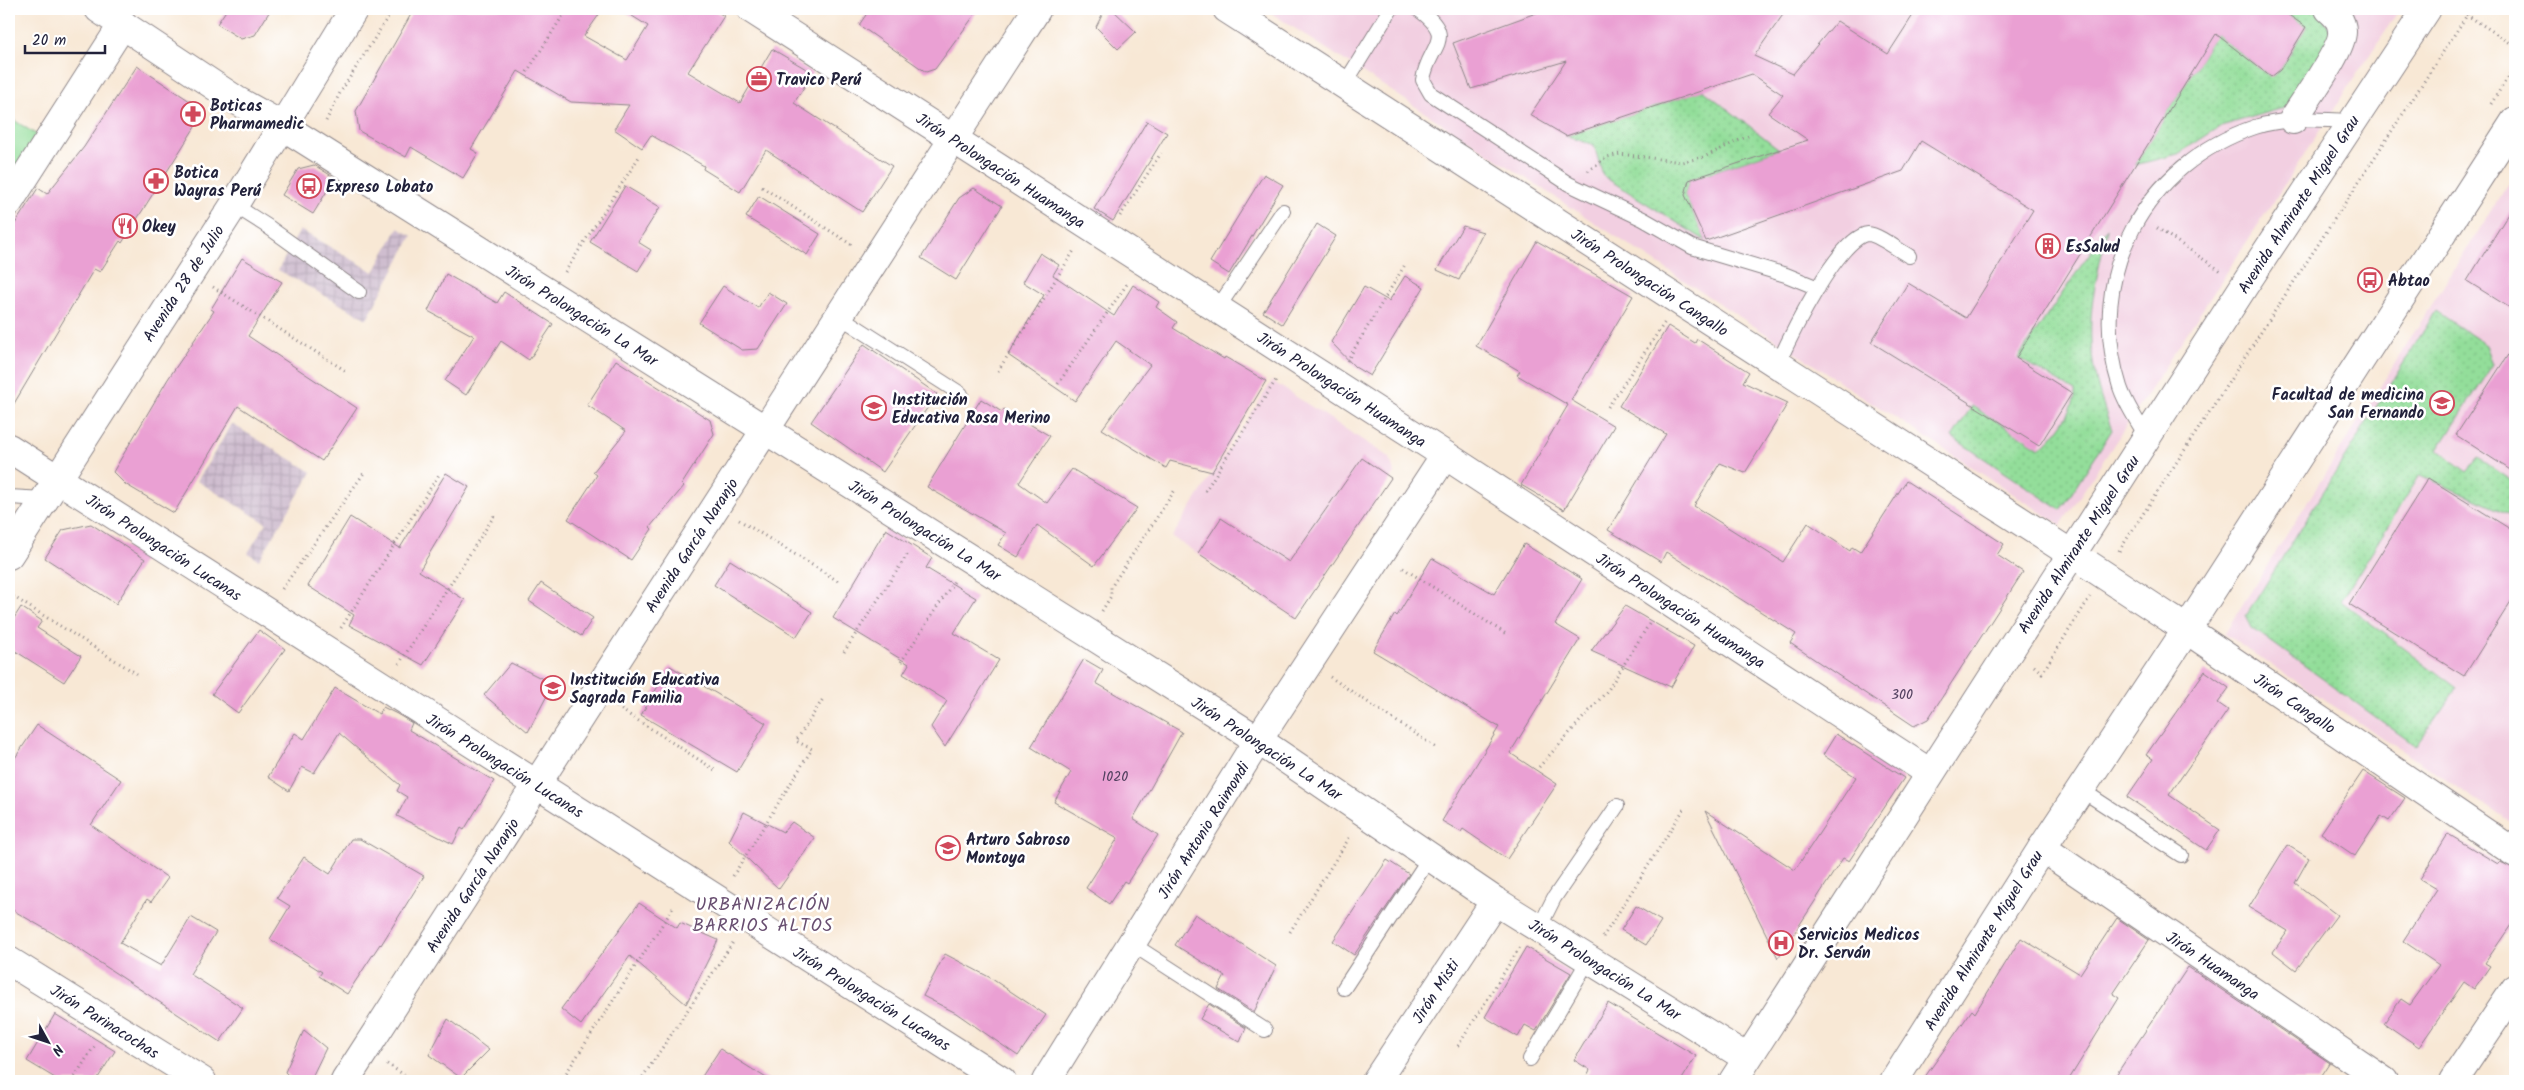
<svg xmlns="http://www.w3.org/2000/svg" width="2524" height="1090" font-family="Kalam,sans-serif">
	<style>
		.built { fill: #f2cfe1 }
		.industrial { fill: url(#industrial-grid) }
		.grass { fill: url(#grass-dots); stroke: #5a806a }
		.park { fill: #93de9a; stroke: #5a806a }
		.building { fill: #eaa0d3 }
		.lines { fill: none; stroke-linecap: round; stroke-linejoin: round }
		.lane-casing { stroke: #8d8588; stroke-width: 16 }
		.street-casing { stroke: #8d8588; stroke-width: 30 }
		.secondary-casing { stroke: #8d8588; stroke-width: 30 }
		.primary-casing { stroke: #8d8588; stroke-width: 30 }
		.path { stroke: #8d8588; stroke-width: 3; stroke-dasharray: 1 4; stroke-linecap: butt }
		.lane { stroke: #fff; stroke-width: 14 }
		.street { stroke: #fff; stroke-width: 28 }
		.secondary { stroke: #fff; stroke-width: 28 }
		.primary { stroke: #fff; stroke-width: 28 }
		.secondary-bridge-casing { stroke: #8d8588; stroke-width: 30; stroke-linecap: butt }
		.path-bridge { stroke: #8d8588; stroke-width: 3; stroke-dasharray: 1 4; stroke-linecap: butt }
		.secondary-bridge { stroke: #fff; stroke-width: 28 }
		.labels { text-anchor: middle; stroke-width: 5; stroke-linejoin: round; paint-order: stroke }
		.number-label { font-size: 14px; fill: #544261 }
		.poi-label { font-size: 16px; font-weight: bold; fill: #22223b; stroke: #fff; text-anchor: start }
		.street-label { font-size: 16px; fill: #22223b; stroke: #fff }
		.neighbourhood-label { font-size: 18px; letter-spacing: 1px; fill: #684e70; stroke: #fff }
	</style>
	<defs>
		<pattern id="industrial-grid" width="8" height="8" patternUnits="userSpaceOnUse" patternTransform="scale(1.25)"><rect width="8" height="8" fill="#cfbdcf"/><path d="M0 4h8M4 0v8" fill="none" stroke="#b1a2b3"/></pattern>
		<pattern id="grass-dots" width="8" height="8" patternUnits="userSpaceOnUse" patternTransform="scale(1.25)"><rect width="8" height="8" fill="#93de9a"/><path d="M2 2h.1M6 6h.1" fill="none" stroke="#7ebe86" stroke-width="1.8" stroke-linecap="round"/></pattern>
	</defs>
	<rect width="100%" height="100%" fill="#fff"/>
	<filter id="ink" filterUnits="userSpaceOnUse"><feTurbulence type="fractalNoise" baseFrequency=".02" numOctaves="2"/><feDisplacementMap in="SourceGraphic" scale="10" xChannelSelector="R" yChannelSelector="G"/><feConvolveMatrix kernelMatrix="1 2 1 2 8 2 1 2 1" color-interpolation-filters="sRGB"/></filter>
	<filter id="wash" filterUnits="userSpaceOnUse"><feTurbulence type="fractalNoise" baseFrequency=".0096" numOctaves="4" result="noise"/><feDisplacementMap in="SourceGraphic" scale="20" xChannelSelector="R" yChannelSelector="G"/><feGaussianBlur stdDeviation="1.12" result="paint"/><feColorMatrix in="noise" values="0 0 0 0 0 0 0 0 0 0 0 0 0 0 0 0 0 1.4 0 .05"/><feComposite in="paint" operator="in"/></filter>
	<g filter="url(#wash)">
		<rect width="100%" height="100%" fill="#f8e8d5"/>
		<path class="built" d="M1265,9H2397L2399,10L2061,525Z
			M2515,173V825L2224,634Z
			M1272,381L1390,458L1394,473L1296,618L1172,537Z"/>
		<path class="industrial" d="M398,228L412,236L367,319L278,270L300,230L374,272Z
			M232,424L312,472L259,560L248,553L266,523L197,481Z"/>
		<path class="grass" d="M2280,9H2319L2333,36L2287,107L2221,126L2178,154L2135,165L2216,34L2267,74L2274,76L2280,70L2306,27Z
			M1703,90L1779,149L1689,180L1685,195L1706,241L1603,176L1594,145L1566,136Z
			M2107,228C2102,258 2092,290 2091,320C2089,359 2098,394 2112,430L2061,510L1952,437L1972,406L2040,448C2053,440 2077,407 2075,391L2018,358Z
			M2436,311L2486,345L2493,364L2438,450L2467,472L2479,458L2515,483V517L2420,475L2341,601L2457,688L2416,746L2252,628L2246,616Z"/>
		<path class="park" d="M9,117L48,142L9,202Z"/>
		<g id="blocks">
			<path class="building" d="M227,9H271L255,35L241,39L217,24Z
				M414,9H603L584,36L627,60L648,26L621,9H713L724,16L688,72L740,103L772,49L813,73L794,103L892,166L862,212L766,150L740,192L703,169L704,166L651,135L642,148L614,129L629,105L571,102L518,71L471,149L478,153L463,178L411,147L406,157L359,131L356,111Z
				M870,9H979L935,69L926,72L859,25Z
				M1105,9H1112L1136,32L1118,49L1096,27Z
				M1547,9H1787L1754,56L1793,74L1837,21L1888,54L1917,9H2280L2306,27L2280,70L2271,77L2216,34L2016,358L2072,393L2039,446L1871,342L1908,283L1966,318L2033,210L1921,141L1903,171L1706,241L1685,195L1689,180L1808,140L1768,113L1783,95L1752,74L1566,136L1530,115L1566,61L1471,89L1453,43Z
				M137,66L205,111L122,243L120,241L100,272L94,269L9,412V233L38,188L47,194L84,147Z
				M1147,121L1167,133L1113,221L1094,209Z
				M314,165L335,178L313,214L282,195L298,169Z
				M1264,174L1283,185L1229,274L1210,262Z
				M625,186L660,207L638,242L651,250L638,271L590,242Z
				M974,188L1002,206L956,280L921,258L959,198Z
				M759,196L820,234L807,255L746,217Z
				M2515,203V311L2467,281Z
				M1317,224L1336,236L1282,324L1263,312Z
				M1463,226L1483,232L1459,280L1437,270Z
				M1537,241L1633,296L1571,400L1614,426L1564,510L1521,485L1568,405L1517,375L1520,371L1476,346Z
				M1040,253L1059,265L1053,275L1114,316L1133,285L1159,302L1156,307L1177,322L1173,328L1224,359L1225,357L1266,381L1212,472L1170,461L1166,468L1102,429L1150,365L1116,341L1075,401L1008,355L1044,295L1023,282Z
				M242,258L282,282L248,336L357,408L322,461L238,406L174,513L125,484L113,472L168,379L214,311L211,309Z
				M446,274L497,303L504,292L553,324L529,360L501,341L466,395L445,381L474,336L428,311Z
				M1405,276L1424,287L1370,376L1355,367L1331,342L1364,287L1389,301Z
				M723,286L758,308L768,292L787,304L758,349L742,350L699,323Z
				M1668,326L1695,343L1697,339L1749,372L1743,382L1788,403L1745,473L1720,463L1694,506L1783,562L1808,523L1850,551L1852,547L1860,552L1906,481L2004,544L1997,555L2023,572L1928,719L1914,726L1790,643L1796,634L1666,552L1661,562L1608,530L1666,434L1619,406Z
				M864,344L937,394L883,472L811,422Z
				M2515,344V473L2456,435Z
				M616,360L710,420L714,434L682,484L684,486L650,527L652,529L631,560L568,519L597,475L593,472L626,431L587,405Z
				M981,399L1002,412L1004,409L1050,436L1019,483L1047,503L1072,469L1137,508L1094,566L1037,525L1018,557L998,545L1006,533L927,487Z
				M1362,458L1391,478L1296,618L1198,553L1221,518L1289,562Z
				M446,473L469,487L419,571L465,600L423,665L349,625L354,615L308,586L350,517L400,548Z
				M2428,478L2515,532V595L2464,676L2349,604Z
				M91,524L145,559L116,604L45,558L63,530Z
				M886,529L932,558L926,568L976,598L954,633L999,660L945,747L931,727L947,701L903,674L909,664L833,618Z
				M1524,544L1582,579L1555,624L1580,639L1510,753L1557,784L1507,859L1463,829L1461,832L1442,821L1499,727L1373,651L1395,614L1397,616L1432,558L1494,594Z
				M730,560L812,612L796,637L714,585Z
				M541,583L593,618L581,636L529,601Z
				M1625,606L1694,646L1671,687L1591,651Z
				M21,607L42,621L37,628L81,656L64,682L9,647V626Z
				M259,630L285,649L238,713L212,694Z
				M1084,659L1103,670L1096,683L1182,732L1133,819L1158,835L1127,883L1124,881L1109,904L1086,888L1118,838L1054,802L1071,772L1031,747Z
				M511,663L553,684L528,732L484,695Z
				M670,666L766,723L737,772L641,715Z
				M2205,671L2229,688L2218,703L2228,710L2169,795L2220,830L2206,850L2127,797L2153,759L2146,755Z
				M335,688L379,714L383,707L397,714L412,723L409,730L494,781L464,830L461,828L453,844L397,816L407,797L397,791L400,785L339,733L314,773L302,767L289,791L268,777L295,733L304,739Z
				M37,725L121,780L91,825L168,878L151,902L147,899L120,943L161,966L191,917L216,932L190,974L243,1008L220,1042L73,945L9,908V767Z
				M1836,734L1904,778L1849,861L1843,858L1778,958L1705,811L1795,870L1856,777L1823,755Z
				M2363,771L2405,798L2389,821L2381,816L2355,856L2321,833Z
				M744,812L783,832L792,822L815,838L779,889L729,841Z
				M2448,834L2498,864L2500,862L2515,868V919L2485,963L2490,966L2474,989L2464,982L2419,1047L2384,1023L2401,999L2410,1005L2439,965L2403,941L2437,889L2420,879Z
				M351,839H360L424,876L381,945L380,944L347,994L319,976L322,972L270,939L290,906L277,898L304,857L330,874Z
				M2287,845L2309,858L2295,883L2337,915L2296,970L2273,952L2288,931L2249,907Z
				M1387,860L1409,874L1354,955L1333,941Z
				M639,903L677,928L680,923L718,940L686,1004L630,956L581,1025L561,1009Z
				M1636,906L1661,921L1646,945L1621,930Z
				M1195,914L1276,966L1254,1012L1218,989L1225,976L1175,945Z
				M2117,918L2149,940L2113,994L2119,998L2068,1081H1922L1972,1010L1975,1013L2021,938L2080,974Z
				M1526,947L1571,973L1536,1031L1525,1025L1518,1037L1485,1017Z
				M945,954L989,977L1046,1015L1018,1056L956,1013L923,996Z
				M2188,967L2330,1063L2318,1081H2112Z
				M1608,1003L1696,1056L1681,1081H1584L1590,1070L1574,1060Z
				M1209,1004L1246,1028L1240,1042L1200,1019Z
				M55,1014L115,1051L96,1081H60L27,1061Z
				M448,1019L489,1050L461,1078L429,1055Z
				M304,1030L326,1048L310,1081H294L285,1072Z
				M720,1049L771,1081H699Z"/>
		</g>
	</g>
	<g filter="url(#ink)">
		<use href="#blocks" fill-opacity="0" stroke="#8d8588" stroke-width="1"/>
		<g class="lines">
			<defs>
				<path id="lane" d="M1418,9C1459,39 1428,45 1423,80L1431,94L1569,184L1643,219L1692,247L1786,275L1818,288
					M1344,85L1391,9
					M234,205L267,226L359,292
					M1217,309L1283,211
					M839,316L961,394
					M1778,364C1790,337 1839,236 1868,234C1877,234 1900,251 1909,256
					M2147,437C2137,421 2126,405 2120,387C2084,275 2145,164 2255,127C2286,117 2320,119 2352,121
					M9,497L44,499
					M2080,789L2181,855
					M1539,928L1554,898L1617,806
					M1132,944L1265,1030
					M1344,988L1430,857
					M1530,1059L1589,959"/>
				<path id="street" d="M99,9L236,100L281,125L1258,740L1495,901L1747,1058
					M751,9L1445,455L1930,773
					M1227,9L2073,555
					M2293,120C2303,103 2344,48 2342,31C2342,21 2336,15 2329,9
					M9,202L123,24
					M2042,848L2384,1081
					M9,961L202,1081
					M345,1081L1037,9
					M1046,1081L1258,740L1445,455
					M1376,1081L1495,901
					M2453,1081L2515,989"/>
				<path id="secondary" d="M9,448L1002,1081
					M9,555L234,205L354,9
					M2171,619L2515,853"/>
				<path id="primary" d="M1733,1081L2244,286L2427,9
					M1894,1081L2042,848L2187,629L2515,121"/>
			</defs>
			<use href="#lane" class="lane-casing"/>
			<use href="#street" class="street-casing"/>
			<use href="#secondary" class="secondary-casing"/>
			<use href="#primary" class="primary-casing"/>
			<path class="path" d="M527,72L567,9
				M2491,104L2515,66
				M326,121L340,93L393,9
				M1588,171L1607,157L1620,154L1682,162L1704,157L1748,136
				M762,187L852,245
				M1120,216L1161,153
				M2157,228L2221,271
				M565,272L639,157
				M213,287L346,371
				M1347,361L1406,263
				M998,371L1075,249
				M1058,384L1127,284
				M1608,407L1665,322
				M1205,491L1276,380
				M739,520L838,581
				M2119,551L2471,9
				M1403,568L1506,634
				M282,589L364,473
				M9,594L137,674
				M1102,611L1111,596V587L1175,490
				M341,628L440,473
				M844,652L909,552
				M901,662L955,580
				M399,664L496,513
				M2034,666L2042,673L2090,597
				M1330,677L1438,749
				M617,707L715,770
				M1539,767L1608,690L1651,621
				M733,876L812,749L796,741L823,699
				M1290,932L1351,835
				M1603,937L1684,809
				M1458,1046L1520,947
				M387,1064L414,1081
				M72,1081L95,1045
				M561,1081L675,905
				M640,1081L734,941"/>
			<use href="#lane" class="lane"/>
			<use href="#street" class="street"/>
			<use href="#secondary" class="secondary"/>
			<use href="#primary" class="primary"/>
			<defs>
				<path id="secondary-bridge" d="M2089,565L2171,619"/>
			</defs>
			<use href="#secondary-bridge" class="secondary-bridge-casing"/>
			<path class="path-bridge" d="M2458,9L2515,46"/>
			<use href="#secondary-bridge" class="secondary-bridge"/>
		</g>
	</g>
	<defs>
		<symbol id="office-ring" viewBox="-11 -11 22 22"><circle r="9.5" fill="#fff" stroke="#d1495b" stroke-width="1.5"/><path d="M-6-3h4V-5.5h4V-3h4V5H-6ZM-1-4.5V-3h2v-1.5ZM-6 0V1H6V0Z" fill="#d1495b"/></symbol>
		<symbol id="pharmacy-ring" viewBox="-11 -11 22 22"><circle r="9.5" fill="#fff" stroke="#d1495b" stroke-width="1.5"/><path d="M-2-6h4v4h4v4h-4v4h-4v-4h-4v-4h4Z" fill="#d1495b"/></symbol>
		<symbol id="bus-ring" viewBox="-11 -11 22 22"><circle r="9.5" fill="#fff" stroke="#d1495b" stroke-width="1.5"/><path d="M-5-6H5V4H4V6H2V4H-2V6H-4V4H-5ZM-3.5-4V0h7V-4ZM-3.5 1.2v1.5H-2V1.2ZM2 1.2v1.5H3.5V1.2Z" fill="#d1495b"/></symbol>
		<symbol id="restaurant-ring" viewBox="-11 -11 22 22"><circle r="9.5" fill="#fff" stroke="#d1495b" stroke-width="1.5"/><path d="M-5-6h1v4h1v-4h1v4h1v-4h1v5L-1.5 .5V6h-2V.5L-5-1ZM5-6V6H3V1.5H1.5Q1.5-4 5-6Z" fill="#d1495b"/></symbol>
		<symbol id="building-ring" viewBox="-11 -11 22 22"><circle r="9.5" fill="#fff" stroke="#d1495b" stroke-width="1.5"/><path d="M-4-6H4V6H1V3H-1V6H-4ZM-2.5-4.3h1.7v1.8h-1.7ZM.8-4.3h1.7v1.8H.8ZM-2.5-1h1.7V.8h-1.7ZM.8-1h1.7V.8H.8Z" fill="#d1495b"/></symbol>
		<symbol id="university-ring" viewBox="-11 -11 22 22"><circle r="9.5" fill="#fff" stroke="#d1495b" stroke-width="1.5"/><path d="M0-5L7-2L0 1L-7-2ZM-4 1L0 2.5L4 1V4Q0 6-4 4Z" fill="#d1495b"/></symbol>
		<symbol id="school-ring" viewBox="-11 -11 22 22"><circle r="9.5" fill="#fff" stroke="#d1495b" stroke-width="1.5"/><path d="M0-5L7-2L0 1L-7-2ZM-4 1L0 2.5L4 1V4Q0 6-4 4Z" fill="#d1495b"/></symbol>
		<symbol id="hospital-ring" viewBox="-11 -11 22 22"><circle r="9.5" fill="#fff" stroke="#d1495b" stroke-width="1.5"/><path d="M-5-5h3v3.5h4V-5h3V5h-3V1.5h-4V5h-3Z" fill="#d1495b"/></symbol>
	</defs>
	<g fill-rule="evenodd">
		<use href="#office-ring" x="745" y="65" width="28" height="28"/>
		<use href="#pharmacy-ring" x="179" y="100" width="28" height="28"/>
		<use href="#pharmacy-ring" x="142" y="167" width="28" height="28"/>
		<use href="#bus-ring" x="295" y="172" width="28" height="28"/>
		<use href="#restaurant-ring" x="111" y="212" width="28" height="28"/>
		<use href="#building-ring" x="2034" y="232" width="28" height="28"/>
		<use href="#bus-ring" x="2356" y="266" width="28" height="28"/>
		<use href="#university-ring" x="2428" y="389" width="28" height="28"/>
		<use href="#school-ring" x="860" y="394" width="28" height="28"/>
		<use href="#school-ring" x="539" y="674" width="28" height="28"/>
		<use href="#school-ring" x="934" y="834" width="28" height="28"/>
		<use href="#hospital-ring" x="1767" y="929" width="28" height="28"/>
	</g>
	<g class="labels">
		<g class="number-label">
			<text x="1902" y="699">300</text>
			<text x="1115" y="781">1020</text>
		</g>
		<g class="poi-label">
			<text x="776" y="85">Travico Perú</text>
			<text x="210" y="111">Boticas<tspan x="210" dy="18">Pharmamedic</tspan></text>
			<text x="174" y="178">Botica<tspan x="174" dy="18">Wayras Perú</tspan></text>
			<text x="326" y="192">Expreso Lobato</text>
			<text x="142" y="232">Okey</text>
			<text x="2066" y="252">EsSalud</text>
			<text x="2388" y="286">Abtao</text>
			<text x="2424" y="400" text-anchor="end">Facultad de medicina<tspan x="2424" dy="18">San Fernando</tspan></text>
			<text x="892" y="405">Institución<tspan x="892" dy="18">Educativa Rosa Merino</tspan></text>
			<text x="570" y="685">Institución Educativa<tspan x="570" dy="18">Sagrada Familia</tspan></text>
			<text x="966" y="845">Arturo Sabroso<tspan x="966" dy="18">Montoya</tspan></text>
			<text x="1798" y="940">Servicios Medicos<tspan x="1798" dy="18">Dr. Serván</tspan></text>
		</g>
		<g class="street-label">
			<text transform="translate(1001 170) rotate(33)" y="6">Jirón Prolongación Huamanga</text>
			<text transform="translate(2298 204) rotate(-57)" y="6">Avenida Almirante Miguel Grau</text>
			<text transform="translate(1650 282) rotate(33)" y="6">Jirón Prolongación Cangallo</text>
			<text transform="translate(183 283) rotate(-57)" y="6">Avenida 28 de Julio</text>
			<text transform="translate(582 315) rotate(32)" y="6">Jirón Prolongación La Mar</text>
			<text transform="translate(1342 389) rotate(33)" y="6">Jirón Prolongación Huamanga</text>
			<text transform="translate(925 530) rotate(32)" y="6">Jirón Prolongación La Mar</text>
			<text transform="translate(2078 544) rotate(-57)" y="6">Avenida Almirante Miguel Grau</text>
			<text transform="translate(691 545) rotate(-57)" y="6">Avenida García Naranjo</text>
			<text transform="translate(164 547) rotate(33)" y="6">Jirón Prolongación Lucanas</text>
			<text transform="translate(1681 610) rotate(33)" y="6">Jirón Prolongación Huamanga</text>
			<text transform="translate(2295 703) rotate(34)" y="6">Jirón Cangallo</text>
			<text transform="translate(1267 748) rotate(33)" y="6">Jirón Prolongación La Mar</text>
			<text transform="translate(505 765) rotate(32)" y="6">Jirón Prolongación Lucanas</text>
			<text transform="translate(1203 830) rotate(-58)" y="6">Jirón Antonio Raimondi</text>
			<text transform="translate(472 885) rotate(-57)" y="6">Avenida García Naranjo</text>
			<text transform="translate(1983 940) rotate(-58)" y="6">Avenida Almirante Miguel Grau</text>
			<text transform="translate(2213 965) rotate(34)" y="6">Jirón Huamanga</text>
			<text transform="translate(1605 969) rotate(32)" y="6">Jirón Prolongación La Mar</text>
			<text transform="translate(1435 991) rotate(-57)" y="6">Jirón Misti</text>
			<text transform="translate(872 998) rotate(32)" y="6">Jirón Prolongación Lucanas</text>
			<text transform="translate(105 1021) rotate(32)" y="6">Jirón Parinacochas</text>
		</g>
		<g class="neighbourhood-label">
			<text x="763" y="910">URBANIZACIÓN<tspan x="763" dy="21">BARRIOS ALTOS</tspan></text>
		</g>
	</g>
	<rect width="2524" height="1090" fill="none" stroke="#fff" stroke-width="30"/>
	<g transform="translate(48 1042) rotate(130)" stroke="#ffffff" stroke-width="4" paint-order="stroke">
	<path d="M0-4L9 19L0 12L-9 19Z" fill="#22223b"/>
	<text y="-8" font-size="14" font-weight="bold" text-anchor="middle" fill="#22223b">N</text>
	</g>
	<path d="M25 45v8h80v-8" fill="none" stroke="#22223b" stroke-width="2.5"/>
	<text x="32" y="45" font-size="15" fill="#22223b" stroke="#ffffff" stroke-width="4" paint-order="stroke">20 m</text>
</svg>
